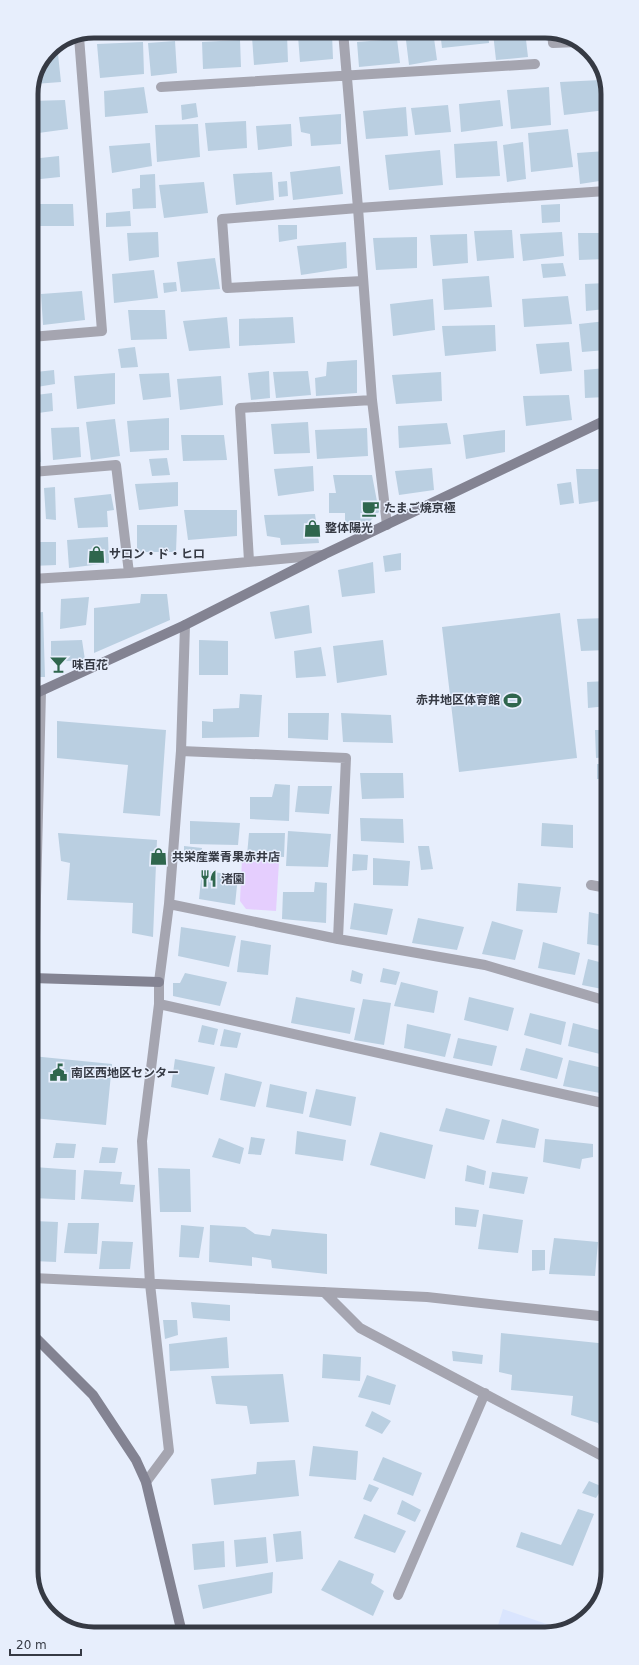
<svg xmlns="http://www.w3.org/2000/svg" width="639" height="1665" font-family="'DejaVu Sans','Noto Sans JP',sans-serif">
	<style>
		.built { fill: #dae5fe }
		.green { fill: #e5cefe }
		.building { fill: #bacfe1 }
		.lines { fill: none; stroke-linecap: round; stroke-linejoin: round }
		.street { stroke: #a5a5b0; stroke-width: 10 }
		.secondary { stroke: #838392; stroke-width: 10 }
		.labels { text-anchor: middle; stroke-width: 3; stroke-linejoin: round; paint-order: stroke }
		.poi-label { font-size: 12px; font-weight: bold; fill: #363a44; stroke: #e7eefc; text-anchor: start }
		.rim { fill: none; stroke: #363a44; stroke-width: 5 }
	</style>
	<rect width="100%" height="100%" fill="#e7eefc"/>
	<path class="built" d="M503,1609L564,1630L561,1632H496Z"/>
	<path class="green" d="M242,859L279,862L276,911L246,909L240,901Z"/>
	<path class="building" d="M127,31H141L142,38L127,39Z
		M433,31L437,60L409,65L405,32Z
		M440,31H488L489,43L442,48Z
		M525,31L528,57L496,60L493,33Z
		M287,34L288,62L254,65L252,37Z
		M332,34L333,59L300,62L298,36Z
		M397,39L400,63L359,67L357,42Z
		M240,40L241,67L203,69L202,42Z
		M175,41L177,73L151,76L148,43Z
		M143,42L144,74L100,78L97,44Z
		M58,54L61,82L34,84L47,55Z
		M601,80L606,110L564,115L560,82Z
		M144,87L148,113L105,117L104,91Z
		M549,87L551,125L511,129L507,90Z
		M65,100L68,129L31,134V101Z
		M500,100L503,126L461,132L459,104Z
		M196,103L198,117L182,120L181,105Z
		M448,105L451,132L415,135L411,108Z
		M406,107L408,136L366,139L363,111Z
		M341,114V144L311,146L310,134L301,132L299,117Z
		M246,121L247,148L208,151L205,123Z
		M198,124L200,157L157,162L155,125Z
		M291,124L292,146L258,150L256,126Z
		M568,129L573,167L531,172L528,133Z
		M31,139H34L35,146L31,147Z
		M497,141L500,176L456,178L454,144Z
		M523,142L526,179L507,182L503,145Z
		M150,143L152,166L112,173L109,146Z
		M440,150L443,185L389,190L385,155Z
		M606,151V180L580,184L577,153Z
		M59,156L60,177L31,180V159Z
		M340,166L343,194L293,200L290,172Z
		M272,172L274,200L236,205L233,174Z
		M155,174L156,208L133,209L132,189L140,188V175Z
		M287,181L288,196L279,197L278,182Z
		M204,182L208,213L164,218L159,185Z
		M31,204H73L74,226H33Z
		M560,204V222L542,223L541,205Z
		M130,211L131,226L106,227V213Z
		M278,225H297V239L279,242Z
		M512,230L514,258L477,261L474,231Z
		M158,232L159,257L129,261L127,233Z
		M562,232L564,256L523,261L520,234Z
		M578,233H606V259L579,260Z
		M467,234L468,263L433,266L430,235Z
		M417,237V268L376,270L373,238Z
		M346,242L347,268L301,275L297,246Z
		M31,244L35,270L31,271Z
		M215,258L220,289L181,292L177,262Z
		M563,263L566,276L543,278L541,264Z
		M154,270L158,298L114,303L112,274Z
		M489,276L492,307L444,310L442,279Z
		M176,282L177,291L164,293L163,283Z
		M606,283V309L586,311L585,284Z
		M82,291L85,320L43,325L41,294Z
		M35,292L36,325H31V293Z
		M568,296L572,324L524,327L522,299Z
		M433,299L435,330L393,336L390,304Z
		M128,310H165L167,339L131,340Z
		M227,317L230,348L189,351L183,321Z
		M293,317L295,343L239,346V319Z
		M606,321V350L582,352L579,324Z
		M495,325L496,351L445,356L442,326Z
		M569,342L572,371L540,374L536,344Z
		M135,347L138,367L121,368L118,349Z
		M357,360V393L316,396L315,378L326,376L327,362Z
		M606,368V397L585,398L584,370Z
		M54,370L55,384L37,387L36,372Z
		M269,371L270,398L251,400L248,373Z
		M308,371L311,395L276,398L273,372Z
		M441,372L442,401L396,404L392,375Z
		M115,373V404L77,409L74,376Z
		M169,373L171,397L143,400L139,374Z
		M221,376L223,405L180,410L177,379Z
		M52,393L53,411L38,413L36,395Z
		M569,395L572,420L526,426L523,396Z
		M169,418V450L130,452L127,421Z
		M115,419L120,456L91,460L86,422Z
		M308,422L310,453L274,454L271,424Z
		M447,423L451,444L399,448L398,426Z
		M79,427L81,457L53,460L51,428Z
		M367,428L368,456L317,459L315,430Z
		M505,430V452L466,459L463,435Z
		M32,434H39L41,462L32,463Z
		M181,435H224L227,460L183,461Z
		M167,458L170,475L152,476L149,459Z
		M313,466L314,491L278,496L274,469Z
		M432,468L434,490L399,495L395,471Z
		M576,469H606V500L579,504Z
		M333,475H372L379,512L368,523H345V513H329V493H336Z
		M178,482V506L139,510L135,484Z
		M571,482L574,503L560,505L557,484Z
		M55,487L56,520L46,519L44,488Z
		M111,494L114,510L107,511L108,527L78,528L74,498Z
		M184,510H237V536L188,540Z
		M315,514L319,543L281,545L280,538L267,536L264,515Z
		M137,525H177L176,552H137Z
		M108,537L109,563L69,568L67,540Z
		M32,542H56V565L32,566Z
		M401,553V570L385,572L383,556Z
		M373,562L375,593L342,597L338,570Z
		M141,594H167L170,620L94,653V608L140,603Z
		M89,597L86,625L60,629L61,599Z
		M309,605L312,633L275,639L270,612Z
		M43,612L45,677H32V613Z
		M560,613L577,758L459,772L442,627Z
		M607,618V650L581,651L577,619Z
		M82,640L85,660L51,662V641Z
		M199,640L228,641V675H199Z
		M383,640L387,675L337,683L333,646Z
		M321,647L326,676L296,678L294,651Z
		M607,681V706L588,708L587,682Z
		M240,694L262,695L259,737L202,738V721L213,722V709L239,708Z
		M288,713H329L328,740L288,738Z
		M341,713L391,715L393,743L343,742Z
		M57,721L166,730L160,816L123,813L128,765L57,758Z
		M595,730H607V757L596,758Z
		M597,764H607V779H597Z
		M360,773H403L404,798L362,799Z
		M275,784L290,785L289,821L250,819V797H272Z
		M298,786H332L329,814L295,812Z
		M605,793H607V809H606Z
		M360,818L403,819L404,843L361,841Z
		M190,821L240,823L238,845L190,844Z
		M542,823L573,825V848L541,846Z
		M288,831L331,834L328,867L286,866Z
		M58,833L157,840L153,937L132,933L133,903L67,900L70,863L61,861Z
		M249,833H285L284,857L247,855Z
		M604,843H607V871L600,870Z
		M184,846L202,848L201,857H184Z
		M418,846H429L433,869L421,870Z
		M353,854L368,855L367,870L352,871Z
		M373,858L410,861L408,886L373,885Z
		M202,870L238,876L235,905L199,899Z
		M315,882L327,883L326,923L282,919L283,892H314Z
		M518,883L561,887L557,913L516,911Z
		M354,903L393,909L387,935L350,929Z
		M589,912L607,916V947L587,944Z
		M418,918L464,927L457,950L412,943Z
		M492,921L523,930L515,960L482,954Z
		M181,927L236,936L229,967L178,956Z
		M241,940L271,945L268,975L237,972Z
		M543,942L580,953L575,975L538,968Z
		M588,959L607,964V990L582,985Z
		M383,968L400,972L396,985L380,982Z
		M352,970L363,974L361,984L350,981Z
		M185,973L227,982L220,1006L173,996V983H180Z
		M401,982L438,991L434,1013L394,1006Z
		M296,997L355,1008L350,1034L291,1023Z
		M469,997L514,1008L508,1031L464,1020Z
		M363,999L391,1003L384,1045L354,1040Z
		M530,1013L566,1022L561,1045L524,1035Z
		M573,1023L607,1032V1046L604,1055L568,1046Z
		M407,1024L451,1034L445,1057L404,1048Z
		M202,1025L218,1029L214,1045L198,1042Z
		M224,1029L241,1033L237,1048L220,1046Z
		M458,1038L497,1046L492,1066L453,1058Z
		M526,1048L563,1058L557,1079L520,1070Z
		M32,1056L112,1064L106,1125L33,1118Z
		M175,1059L215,1067L208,1095L171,1087Z
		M569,1060L607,1069L600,1093L563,1086Z
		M225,1073L262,1082L255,1107L220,1100Z
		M270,1084L307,1092L303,1114L266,1107Z
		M316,1089L356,1097L351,1126L309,1117Z
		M446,1108L490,1120L484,1140L439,1131Z
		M502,1119L539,1129L535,1148L496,1143Z
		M297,1131L346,1140L343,1161L295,1154Z
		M380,1132L433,1145L425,1179L370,1165Z
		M251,1137L265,1139L261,1155L248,1154Z
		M219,1138L244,1148L240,1164L212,1157Z
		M545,1139L593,1144V1157L582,1159L580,1169L543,1162Z
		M56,1143L76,1144L74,1158H53Z
		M102,1147L118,1148L115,1163H99Z
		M467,1165L486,1171L484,1185L465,1181Z
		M34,1167L76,1170L75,1200L33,1198Z
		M158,1168L190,1169L191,1212H160Z
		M84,1170L122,1172L120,1184L135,1185L133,1202L81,1199Z
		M492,1172L528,1177L524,1194L489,1188Z
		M455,1207L479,1210L476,1227L455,1225Z
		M483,1214L523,1220L518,1253L478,1249Z
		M33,1221L58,1222L56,1262L33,1261Z
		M68,1223H99L97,1254L64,1253Z
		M181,1225L204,1227L199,1258L179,1257Z
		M210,1225L245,1227L255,1234L270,1236L272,1229L327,1234V1274L272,1268L271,1260L252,1257V1266L209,1262Z
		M554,1238L598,1242L595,1276L549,1274Z
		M102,1241L133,1242L130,1269H99Z
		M532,1250H545V1270L532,1271Z
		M191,1302L230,1305V1321L193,1318Z
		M163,1320H177L178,1335L165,1339Z
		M501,1333L608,1344V1441H606L598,1423L571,1415L573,1396L511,1390L512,1375L499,1372Z
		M227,1337L229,1368L170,1371L169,1344Z
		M452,1351L483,1355L482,1364L453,1361Z
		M323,1354L361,1357L360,1381L322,1378Z
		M283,1374L289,1422L250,1424L247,1406L216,1404L211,1376Z
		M367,1375L396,1385L390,1405L358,1397Z
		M372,1411L391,1421L382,1434L365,1426Z
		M313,1446L358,1451L356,1480L309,1476Z
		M383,1457L422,1473L413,1496L373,1480Z
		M295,1460L299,1496L214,1505L211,1479L256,1474L257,1462Z
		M589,1481L603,1487L596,1498L582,1493Z
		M369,1484L379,1488L371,1502L363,1499Z
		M402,1500L421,1510L415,1522L397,1514Z
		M578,1509L594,1514L573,1566L516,1547L521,1532L561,1545Z
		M364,1514L406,1531L395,1553L354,1538Z
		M301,1531L303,1559L276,1562L273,1534Z
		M266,1537L268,1563L236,1567L234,1540Z
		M224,1541L225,1567L194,1570L192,1544Z
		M339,1560L374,1574L371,1583L384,1591L373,1616L321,1590Z
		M273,1572L272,1593L203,1609L198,1585Z"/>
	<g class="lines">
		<path class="street" d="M343,31L358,208L372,400L387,525
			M552,32L553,43L578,42
			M161,87L535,64
			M363,281L227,288L222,219L358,208L606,191
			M31,337L102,331L79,37
			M32,472L116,465L129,573
			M249,561L240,408L372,400
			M32,579L129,573L323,555
			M181,751L346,758L338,939
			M591,885L607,888
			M169,904L338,939L485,965L607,1001
			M34,978L41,691
			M159,1004L607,1104
			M33,1278L427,1297L608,1317
			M324,1292L360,1328L608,1459
			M146,1482L169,1451L150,1284L142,1141L159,1004V982L169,904L181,751L185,625
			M398,1595L485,1393"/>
		<path class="secondary" d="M32,695L185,625L325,554L606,420
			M32,978L159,982
			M33,1335L93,1395L136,1460L146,1482L182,1633"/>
	</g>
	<defs>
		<symbol id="cafe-bare" viewBox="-9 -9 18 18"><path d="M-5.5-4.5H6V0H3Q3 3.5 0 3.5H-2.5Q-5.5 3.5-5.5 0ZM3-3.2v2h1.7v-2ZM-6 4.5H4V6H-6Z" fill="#2f664d" stroke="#e7eefc" stroke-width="2.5" paint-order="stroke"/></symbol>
		<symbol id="shop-bare" viewBox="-9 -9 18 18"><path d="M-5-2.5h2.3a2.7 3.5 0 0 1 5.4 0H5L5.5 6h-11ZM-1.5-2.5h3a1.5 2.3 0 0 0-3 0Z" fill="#2f664d" stroke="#e7eefc" stroke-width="2.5" paint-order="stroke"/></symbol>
		<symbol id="bar-bare" viewBox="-9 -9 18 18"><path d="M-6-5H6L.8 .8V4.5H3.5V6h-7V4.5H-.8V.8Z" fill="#2f664d" stroke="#e7eefc" stroke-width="2.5" paint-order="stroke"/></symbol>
		<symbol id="stadium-bare" viewBox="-9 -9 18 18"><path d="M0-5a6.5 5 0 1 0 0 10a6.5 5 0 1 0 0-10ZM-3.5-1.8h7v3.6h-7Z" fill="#2f664d" stroke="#e7eefc" stroke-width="2.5" paint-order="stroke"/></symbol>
		<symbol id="restaurant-bare" viewBox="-9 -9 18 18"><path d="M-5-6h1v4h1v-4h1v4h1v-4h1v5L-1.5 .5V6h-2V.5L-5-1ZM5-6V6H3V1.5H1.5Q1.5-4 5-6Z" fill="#2f664d" stroke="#e7eefc" stroke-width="2.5" paint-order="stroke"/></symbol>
		<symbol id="civic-bare" viewBox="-9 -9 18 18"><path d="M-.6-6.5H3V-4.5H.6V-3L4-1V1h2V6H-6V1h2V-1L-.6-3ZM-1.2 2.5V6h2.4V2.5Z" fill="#2f664d" stroke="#e7eefc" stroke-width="2.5" paint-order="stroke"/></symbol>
	</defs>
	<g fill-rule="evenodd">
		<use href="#cafe-bare" x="358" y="496" width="25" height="25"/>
		<use href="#shop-bare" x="300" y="516" width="25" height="25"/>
		<use href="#shop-bare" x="84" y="542" width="25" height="25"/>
		<use href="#bar-bare" x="46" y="652" width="25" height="25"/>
		<use href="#stadium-bare" x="500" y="688" width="25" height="25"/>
		<use href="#shop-bare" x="146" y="844" width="25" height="25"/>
		<use href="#restaurant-bare" x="196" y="866" width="25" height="25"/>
		<use href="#civic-bare" x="46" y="1060" width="25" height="25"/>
	</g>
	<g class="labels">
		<g class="poi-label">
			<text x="384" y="512">たまご焼京極</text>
			<text x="325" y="532">整体陽光</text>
			<text x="109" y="558">サロン・ド・ヒロ</text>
			<text x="72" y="669">味百花</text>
			<text x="500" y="704" text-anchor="end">赤井地区体育館</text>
			<text x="172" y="861">共栄産業青果赤井店</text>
			<text x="221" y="883">渚園</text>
			<text x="71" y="1077">南区西地区センター</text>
		</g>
	</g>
	<path d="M0 0H639V1665H0ZM94 38H545A56 56 0 0 1 601 94V1571A56 56 0 0 1 545 1627H94A56 56 0 0 1 38 1571V94A56 56 0 0 1 94 38Z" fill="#e7eefc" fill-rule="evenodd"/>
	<path class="rim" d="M94 38H545A56 56 0 0 1 601 94V1571A56 56 0 0 1 545 1627H94A56 56 0 0 1 38 1571V94A56 56 0 0 1 94 38Z"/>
	<path d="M10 1649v6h71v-6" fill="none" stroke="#363a44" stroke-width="2"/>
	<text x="16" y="1649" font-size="12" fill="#363a44" stroke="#e7eefc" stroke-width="3" paint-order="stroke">20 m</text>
</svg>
